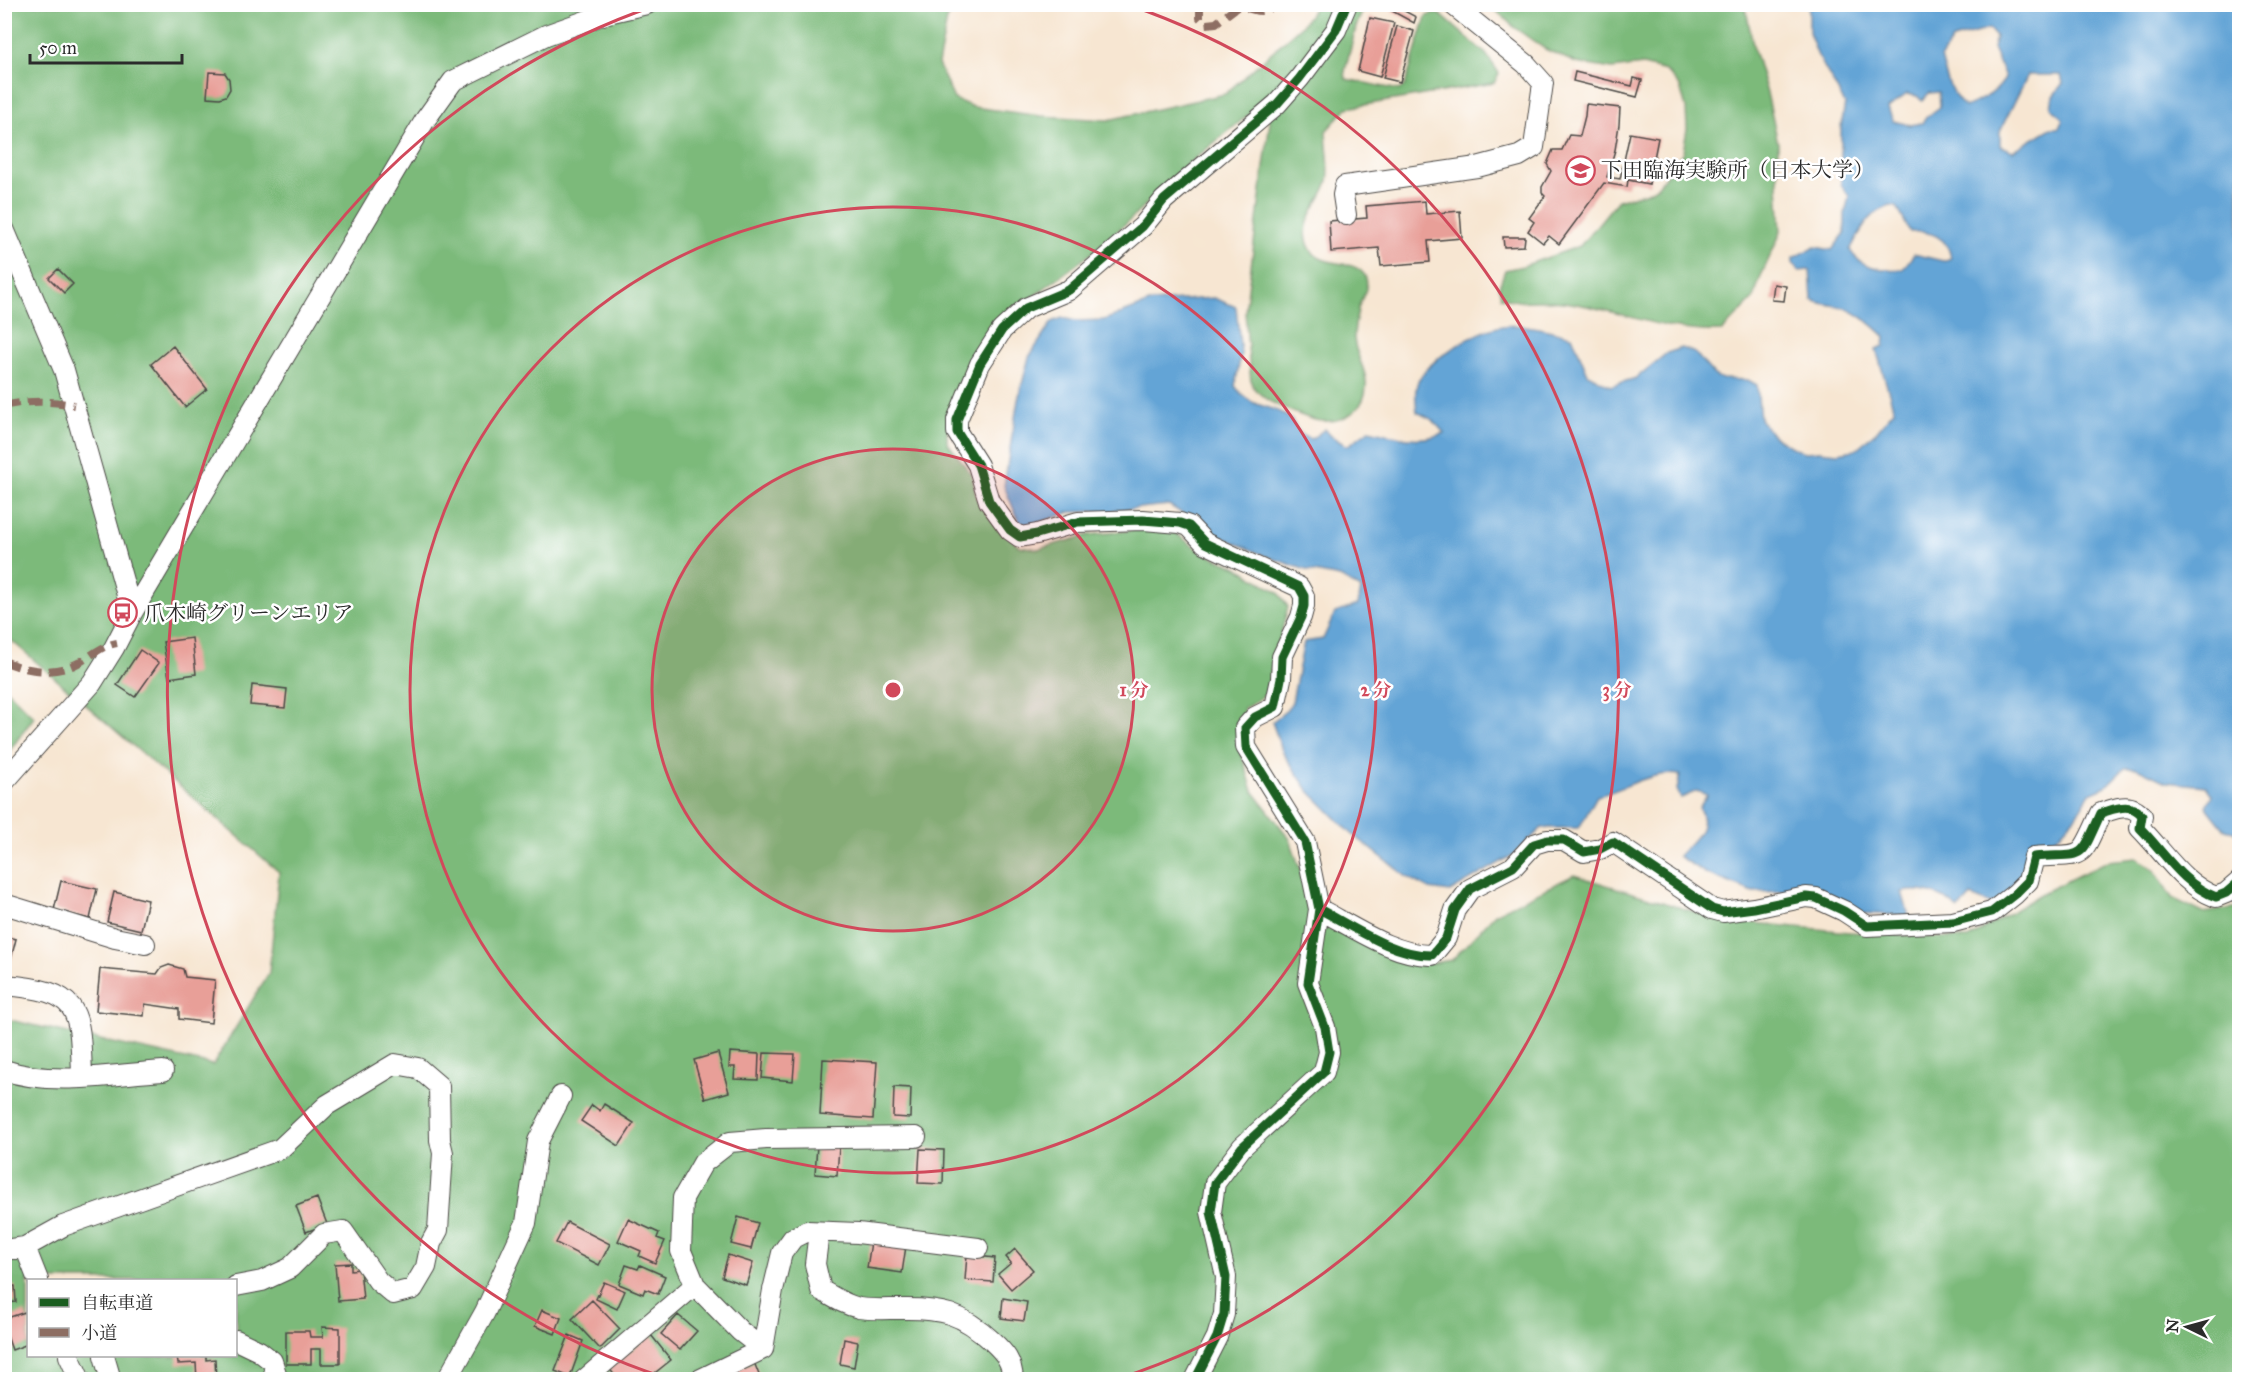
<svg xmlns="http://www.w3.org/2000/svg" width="2244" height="1384" font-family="'IM FELL Great Primer','Noto Serif JP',serif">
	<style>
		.forest { fill: #7cba7a; stroke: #547252; stroke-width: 1.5; fill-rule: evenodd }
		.water { fill: #63a4d6; stroke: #476880; stroke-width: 1.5; fill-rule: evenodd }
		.building { fill: #e89f98 }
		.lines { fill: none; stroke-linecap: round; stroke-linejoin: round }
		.street-casing { stroke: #4a4744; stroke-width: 22 }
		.street { stroke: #fff; stroke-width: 20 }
		.quiet { stroke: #8d6e63; stroke-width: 8; stroke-dasharray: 15 8; stroke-linecap: butt }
		.cycleway-casing { stroke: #fff; stroke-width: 13 }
		.cycleway { stroke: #1b5e20; stroke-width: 9 }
		.ring { fill: none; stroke: #d1495b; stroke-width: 3 }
		.labels { text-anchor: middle; stroke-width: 5; stroke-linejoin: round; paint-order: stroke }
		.poi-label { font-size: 21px; fill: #2b2b2b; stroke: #fff; text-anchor: start }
		.centre { fill: #d1495b; stroke: #fff; stroke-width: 3 }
		.ring-label { font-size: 18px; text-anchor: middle; font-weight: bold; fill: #d1495b; stroke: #fff; stroke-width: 5; stroke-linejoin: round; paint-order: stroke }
	</style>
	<rect width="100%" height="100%" fill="#fff"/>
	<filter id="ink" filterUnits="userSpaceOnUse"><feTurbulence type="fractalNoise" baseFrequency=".0167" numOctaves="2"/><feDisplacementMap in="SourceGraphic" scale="12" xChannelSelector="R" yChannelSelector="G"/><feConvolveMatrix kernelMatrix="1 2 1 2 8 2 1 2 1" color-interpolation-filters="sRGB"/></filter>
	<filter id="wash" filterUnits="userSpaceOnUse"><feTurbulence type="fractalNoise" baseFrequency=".008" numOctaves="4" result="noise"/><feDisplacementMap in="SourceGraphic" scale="24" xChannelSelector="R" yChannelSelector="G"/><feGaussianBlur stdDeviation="1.35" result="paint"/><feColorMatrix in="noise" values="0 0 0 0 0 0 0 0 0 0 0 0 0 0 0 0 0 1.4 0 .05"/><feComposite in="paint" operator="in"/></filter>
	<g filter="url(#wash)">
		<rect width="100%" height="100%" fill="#f7e6d2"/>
		<path class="forest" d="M5,5H950L938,64L954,99L973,107L1041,116L1108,120L1225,94L1301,26L1317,5H1365L1356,27L1345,71L1346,79L1399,90L1405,85L1426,17L1433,13L1441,15L1486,54L1499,73L1494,83L1347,108L1326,131C1326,144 1331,169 1328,181C1322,202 1302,217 1307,240C1314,273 1354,255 1365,276C1371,288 1360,298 1358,310C1356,319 1354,329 1354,337C1354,352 1365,367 1366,381C1368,407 1347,423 1322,421C1315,421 1306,417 1300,415C1283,408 1260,400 1251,383L1245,312L1270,121L1265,113L1252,112L1187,165L1130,220L1092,253L1004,318L955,402L947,432V442L972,475L976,496L988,515L1019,546L1038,549L1089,535L1146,529L1175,533L1202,552L1237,567L1279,593L1288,607L1265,695L1244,709L1237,739L1253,791L1290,839L1318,923L1418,965L1452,960L1496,913L1574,875L1721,920L1850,932L1968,939L2044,892L2108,861L2137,858L2154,869L2172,898L2203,913L2239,907V1379L5,1380V1019L213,1065L269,973L279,872L5,635ZM28,1280H236V1356H28Z
			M1490,5H1745L1754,50L1767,93L1778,143V185L1781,232L1761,276L1753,299L1722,331C1664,335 1609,304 1551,301C1534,300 1518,304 1501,297L1499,287L1505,270L1523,266L1580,246L1618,200L1648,192L1658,186L1683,152L1687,129L1686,108L1680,87L1666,71L1643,65L1612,69L1576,63L1545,49L1515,28Z
			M4,687L34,717L5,757H4Z"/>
		<path class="water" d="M1809,5H2239V833L2225,830L2206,806L2212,795L2206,786L2166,782L2137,768H2125L2106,786L2090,793L2076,816L2050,845L2033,852L2022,881L1993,905L1971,896L1959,909C1943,895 1923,888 1902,892L1909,916L1859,913L1797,891L1753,892L1705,873L1678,856C1691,841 1711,829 1699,808L1707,795L1697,791L1681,798L1677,790L1680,775C1650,770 1625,790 1597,796L1579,828H1542L1513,855L1450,892L1429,889L1407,877L1351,833L1308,790L1283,753L1272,722L1287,710L1292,702L1304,642L1323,639L1335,613L1358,605L1361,589L1340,577L1309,571L1263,555L1209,531L1169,505L1110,511L1070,512L1030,526L1020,524L1004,486L1009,454L1018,400L1029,357L1052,322L1062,318L1076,321L1104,320L1152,302L1214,298L1236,307L1241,354L1235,386C1254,412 1266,401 1288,417C1299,426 1293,433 1311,439L1325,429L1331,436L1347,446L1369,430C1396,436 1418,444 1444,433L1433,420L1417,412C1416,404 1415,396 1416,388C1420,363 1479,329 1503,326C1525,323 1551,331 1572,336L1588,374L1610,386L1636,378L1667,353L1682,348L1695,353L1714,375L1722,379L1748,380L1757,385L1760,419L1773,436L1795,449L1806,452L1819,451L1838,453L1855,450L1877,431L1894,410L1876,349L1884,346L1885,337C1876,327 1858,313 1845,308C1834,304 1822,305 1812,300L1810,270L1798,271L1793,263V258L1815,247L1832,250L1845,233V214L1849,196L1841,185V127L1845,104L1817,54L1809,32ZM1989,29L1996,37L1993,48L2005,77C1999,93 1980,100 1965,107C1949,93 1946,76 1941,57L1953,39ZM2028,75H2061L2063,83L2053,96L2051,107L2063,119L2059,128H2051L2013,151L2000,146V131ZM1939,92L1940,107L1925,118L1922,123L1911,125L1893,121L1888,108L1907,94L1917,96L1922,101L1929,93ZM1891,206L1897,207L1910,232C1930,230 1948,237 1951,258L1943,261L1914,254L1903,269C1883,271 1860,268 1850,250C1860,233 1870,210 1891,206Z"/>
		<g id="blocks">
			<path class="building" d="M1395,6L1416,17L1414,23L1392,11Z
				M1370,18L1394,23L1380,77L1358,71Z
				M1397,26L1414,31L1400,82L1383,78Z
				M209,72L225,73L229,79L230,89L226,96L220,98L207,97Z
				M1575,72L1632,86L1634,78L1642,80L1637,97L1573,81Z
				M1586,104L1620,108L1619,125L1615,150L1607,177L1620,179L1630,133L1658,138L1649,184L1628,180L1627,187L1604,183L1559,244L1549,236L1543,243L1528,231L1534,222L1529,218L1545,196L1542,193V187L1551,171L1547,164L1553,150H1562L1569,135L1580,136L1585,116Z
				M1425,201L1426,214L1460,211L1462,238L1428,241L1430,262L1381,266L1379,248L1331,252L1329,221L1367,218L1366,206Z
				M1503,237H1525L1524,246L1504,247Z
				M58,269L73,284L64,293L49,278Z
				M1774,284L1786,286L1784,301L1772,300Z
				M173,346L207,389L185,407L151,364Z
				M192,638L196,674L169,678L163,642Z
				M140,650L159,663L135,697L117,685Z
				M252,685L287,689L285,708L250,705Z
				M61,881L97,889L90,919L54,910Z
				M114,892L148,900L141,930L107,922Z
				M4,936L16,939L10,963L4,962Z
				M169,965L183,969L185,977L215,980L211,1023L179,1019V1009L145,1004L144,1016L96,1011L100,969L157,974L161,968Z
				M730,1052L759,1054L758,1080L734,1079L735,1067H729Z
				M718,1053L729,1092L705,1099L694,1060Z
				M764,1053L795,1054L793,1081L762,1078Z
				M823,1059L877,1062L873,1119L820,1115Z
				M894,1087L911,1088L910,1118L893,1117Z
				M604,1104L634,1123L619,1146L581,1121L592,1105L600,1111Z
				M817,1145L839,1147L837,1176L815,1174Z
				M920,1149L944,1150L943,1184L918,1183Z
				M317,1198L327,1224L306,1232L296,1206Z
				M738,1217L758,1223L751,1249L731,1244Z
				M628,1219L659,1233L657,1238L665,1241L655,1263L639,1256L641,1251L618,1241Z
				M567,1222L610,1244L599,1265L556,1243Z
				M871,1242L906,1246L902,1273L867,1268Z
				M1015,1249L1033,1270L1011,1289L998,1274L1011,1263L1006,1257Z
				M728,1255L753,1263L746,1285L722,1277Z
				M967,1255L995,1258L993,1282L965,1280Z
				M351,1263V1270L360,1269L363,1299L338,1301L335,1264Z
				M626,1265L638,1269L640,1265L665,1276L658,1294L645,1289L643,1294L619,1284Z
				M604,1282L625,1291L617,1309L596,1299Z
				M4,1286H15L16,1302L4,1303Z
				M1003,1298L1027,1302L1024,1321L1001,1318Z
				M592,1300L620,1329L600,1349L572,1319Z
				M542,1310L561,1318L555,1334L535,1326Z
				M25,1312L28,1322V1344L12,1350L4,1327V1319Z
				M678,1315L697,1331L680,1350L661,1334Z
				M322,1327L340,1328V1364H321V1349H311V1364H286V1331H309L310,1337H323Z
				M569,1335L583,1341L570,1377L555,1371Z
				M651,1335L671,1360L646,1380L640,1377L637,1380H618L609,1368Z
				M844,1339L858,1342L854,1367L840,1364Z
				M177,1356H206V1360L215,1359L216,1380H197L196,1363L178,1364Z
				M754,1362L761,1380H739L735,1369Z"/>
		</g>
	</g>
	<g filter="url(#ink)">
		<use href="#blocks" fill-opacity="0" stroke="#4a4744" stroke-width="1.5"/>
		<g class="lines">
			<defs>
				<path id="street" d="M1346,215L1343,195L1345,186L1477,167L1519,156L1534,147L1543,83L1526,64L1452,4
					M4,229L64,370L132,613
					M4,782L92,683L114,648L132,613L425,120L453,81L546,35L608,13L647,4
					M4,904L115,938L145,944
					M1319,909C1352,926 1394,956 1432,955L1446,938L1455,910L1470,889L1513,867L1534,844L1547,840H1564L1584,852L1600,849L1613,842L1712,909L1723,912L1754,908L1806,897L1816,898L1844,911L1867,926L1953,922L1992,912L2015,894L2028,881L2034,857C2086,853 2078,864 2101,813C2115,809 2131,801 2142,816L2140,828C2165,853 2182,884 2216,897L2226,893L2240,881
					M4,985C81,991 80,1008 82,1077
					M4,1070C54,1087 113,1074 163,1071
					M819,1232L815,1264L821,1290C833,1297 845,1305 859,1308C872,1310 887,1309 900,1309C941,1308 962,1313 992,1341C1005,1353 1012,1361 1013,1380
					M25,1247L38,1280
					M4,1250L25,1247L63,1226L280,1149L327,1105L395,1064L418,1068L439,1086L440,1140L443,1153L438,1230L431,1243L426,1267L413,1289L393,1294L378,1281L343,1231L324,1234L290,1268L262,1281L236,1286
					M236,1340L259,1351L272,1361L278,1380
					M763,1349L740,1331L695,1285L681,1251L683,1198L703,1163L730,1142L766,1139L916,1137
					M763,1349L773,1290L782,1253L793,1238L807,1231L858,1233L978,1248
					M69,1356L80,1380
					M104,1356L111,1380
					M447,1380L485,1312L526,1223L538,1141L561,1096
					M584,1380L695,1285
					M699,1380L763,1349
					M1195,1380L1217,1337L1224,1314L1226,1277L1211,1212L1215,1183L1242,1147L1324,1072L1329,1052L1325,1027L1308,983L1319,909L1305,842L1246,747L1245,728L1255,717L1275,707L1281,679L1282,657L1301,617L1304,606V596L1299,587L1205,543L1189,526L1180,523L1143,520L1078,522L1037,534L1020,537L1010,530L989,501L978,465L957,432V420L980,364L1002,330L1026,308L1069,290L1143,226L1164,200L1277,104L1299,79L1336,30L1347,4"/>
			</defs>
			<use href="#street" class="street-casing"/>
			<use href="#street" class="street"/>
			<path class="quiet" d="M1200,4V18L1206,24L1216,23L1237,7C1255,7 1259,18 1277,4
				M4,406C29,400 49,401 74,405
				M4,661C26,671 52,675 74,665C90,658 99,646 117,643"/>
			<defs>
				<path id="cycleway" d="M1319,909C1352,926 1394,956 1432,955L1446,938L1455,910L1470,889L1513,867L1534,844L1547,840H1564L1584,852L1600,849L1613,842L1712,909L1723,912L1754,908L1806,897L1816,898L1844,911L1867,926L1953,922L1992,912L2015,894L2028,881L2034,857C2086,853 2078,864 2101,813C2115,809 2131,801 2142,816L2140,828C2165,853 2182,884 2216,897L2226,893L2240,881
					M1195,1380L1217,1337L1224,1314L1226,1277L1211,1212L1215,1183L1242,1147L1324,1072L1329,1052L1325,1027L1308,983L1319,909L1305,842L1246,747L1245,728L1255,717L1275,707L1281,679L1282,657L1301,617L1304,606V596L1299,587L1205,543L1189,526L1180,523L1143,520L1078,522L1037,534L1020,537L1010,530L989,501L978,465L957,432V420L980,364L1002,330L1026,308L1069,290L1143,226L1164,200L1277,104L1299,79L1336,30L1347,4"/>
			</defs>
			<use href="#cycleway" class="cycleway-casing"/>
			<use href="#cycleway" class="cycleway"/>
		</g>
	</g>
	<circle cx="893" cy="690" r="241" fill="#d1495b" fill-opacity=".12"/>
	<g class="ring">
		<circle cx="893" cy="690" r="241"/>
		<circle cx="893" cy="690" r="483"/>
		<path d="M669 1379A724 724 0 0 1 657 5M1129 5A724 724 0 0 1 1117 1379"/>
	</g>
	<defs>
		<symbol id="school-ring" viewBox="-11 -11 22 22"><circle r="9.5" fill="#fff" stroke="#d1495b" stroke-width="1.5"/><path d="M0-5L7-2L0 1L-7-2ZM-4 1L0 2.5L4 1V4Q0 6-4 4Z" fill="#d1495b"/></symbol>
		<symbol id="bus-ring" viewBox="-11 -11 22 22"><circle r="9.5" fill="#fff" stroke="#d1495b" stroke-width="1.5"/><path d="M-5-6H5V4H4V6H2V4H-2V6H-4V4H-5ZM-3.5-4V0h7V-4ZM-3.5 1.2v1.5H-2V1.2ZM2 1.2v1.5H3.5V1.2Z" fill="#d1495b"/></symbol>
	</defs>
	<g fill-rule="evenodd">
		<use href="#school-ring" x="1564" y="154" width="33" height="33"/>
		<use href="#bus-ring" x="106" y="596" width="33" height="33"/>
	</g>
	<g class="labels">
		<g class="poi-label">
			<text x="1601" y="177">下田臨海実験所（日本大学）</text>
			<text x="144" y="620">爪木崎グリーンエリア</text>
		</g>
	</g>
	<circle cx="893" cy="690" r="9" class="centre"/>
	<g class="ring-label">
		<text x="1134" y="696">1 分</text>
		<text x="1376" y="696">2 分</text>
		<text x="1617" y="696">3 分</text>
	</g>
	<rect width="2244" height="1384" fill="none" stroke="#fff" stroke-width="24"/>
	<rect x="27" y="1279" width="210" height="78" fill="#ffffff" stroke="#aaaaaa" stroke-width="1.5"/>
	<rect x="39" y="1298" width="30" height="9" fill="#1b5e20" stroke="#aaaaaa" stroke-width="1.5"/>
	<text x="81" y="1309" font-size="18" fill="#2b2b2b">自転車道</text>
	<rect x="39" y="1328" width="30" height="9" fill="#8d6e63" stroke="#aaaaaa" stroke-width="1.5"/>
	<text x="81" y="1339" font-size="18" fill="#2b2b2b">小道</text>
	<g transform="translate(2187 1327) rotate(275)" stroke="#ffffff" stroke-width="4.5" paint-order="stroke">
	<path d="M0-4.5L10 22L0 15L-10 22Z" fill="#2b2b2b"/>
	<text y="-9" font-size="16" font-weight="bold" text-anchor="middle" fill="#2b2b2b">N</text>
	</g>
	<path d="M30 54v9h152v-9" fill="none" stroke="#2b2b2b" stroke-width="3"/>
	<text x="39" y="54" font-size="18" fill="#2b2b2b" stroke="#ffffff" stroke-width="4.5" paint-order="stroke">50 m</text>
</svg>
